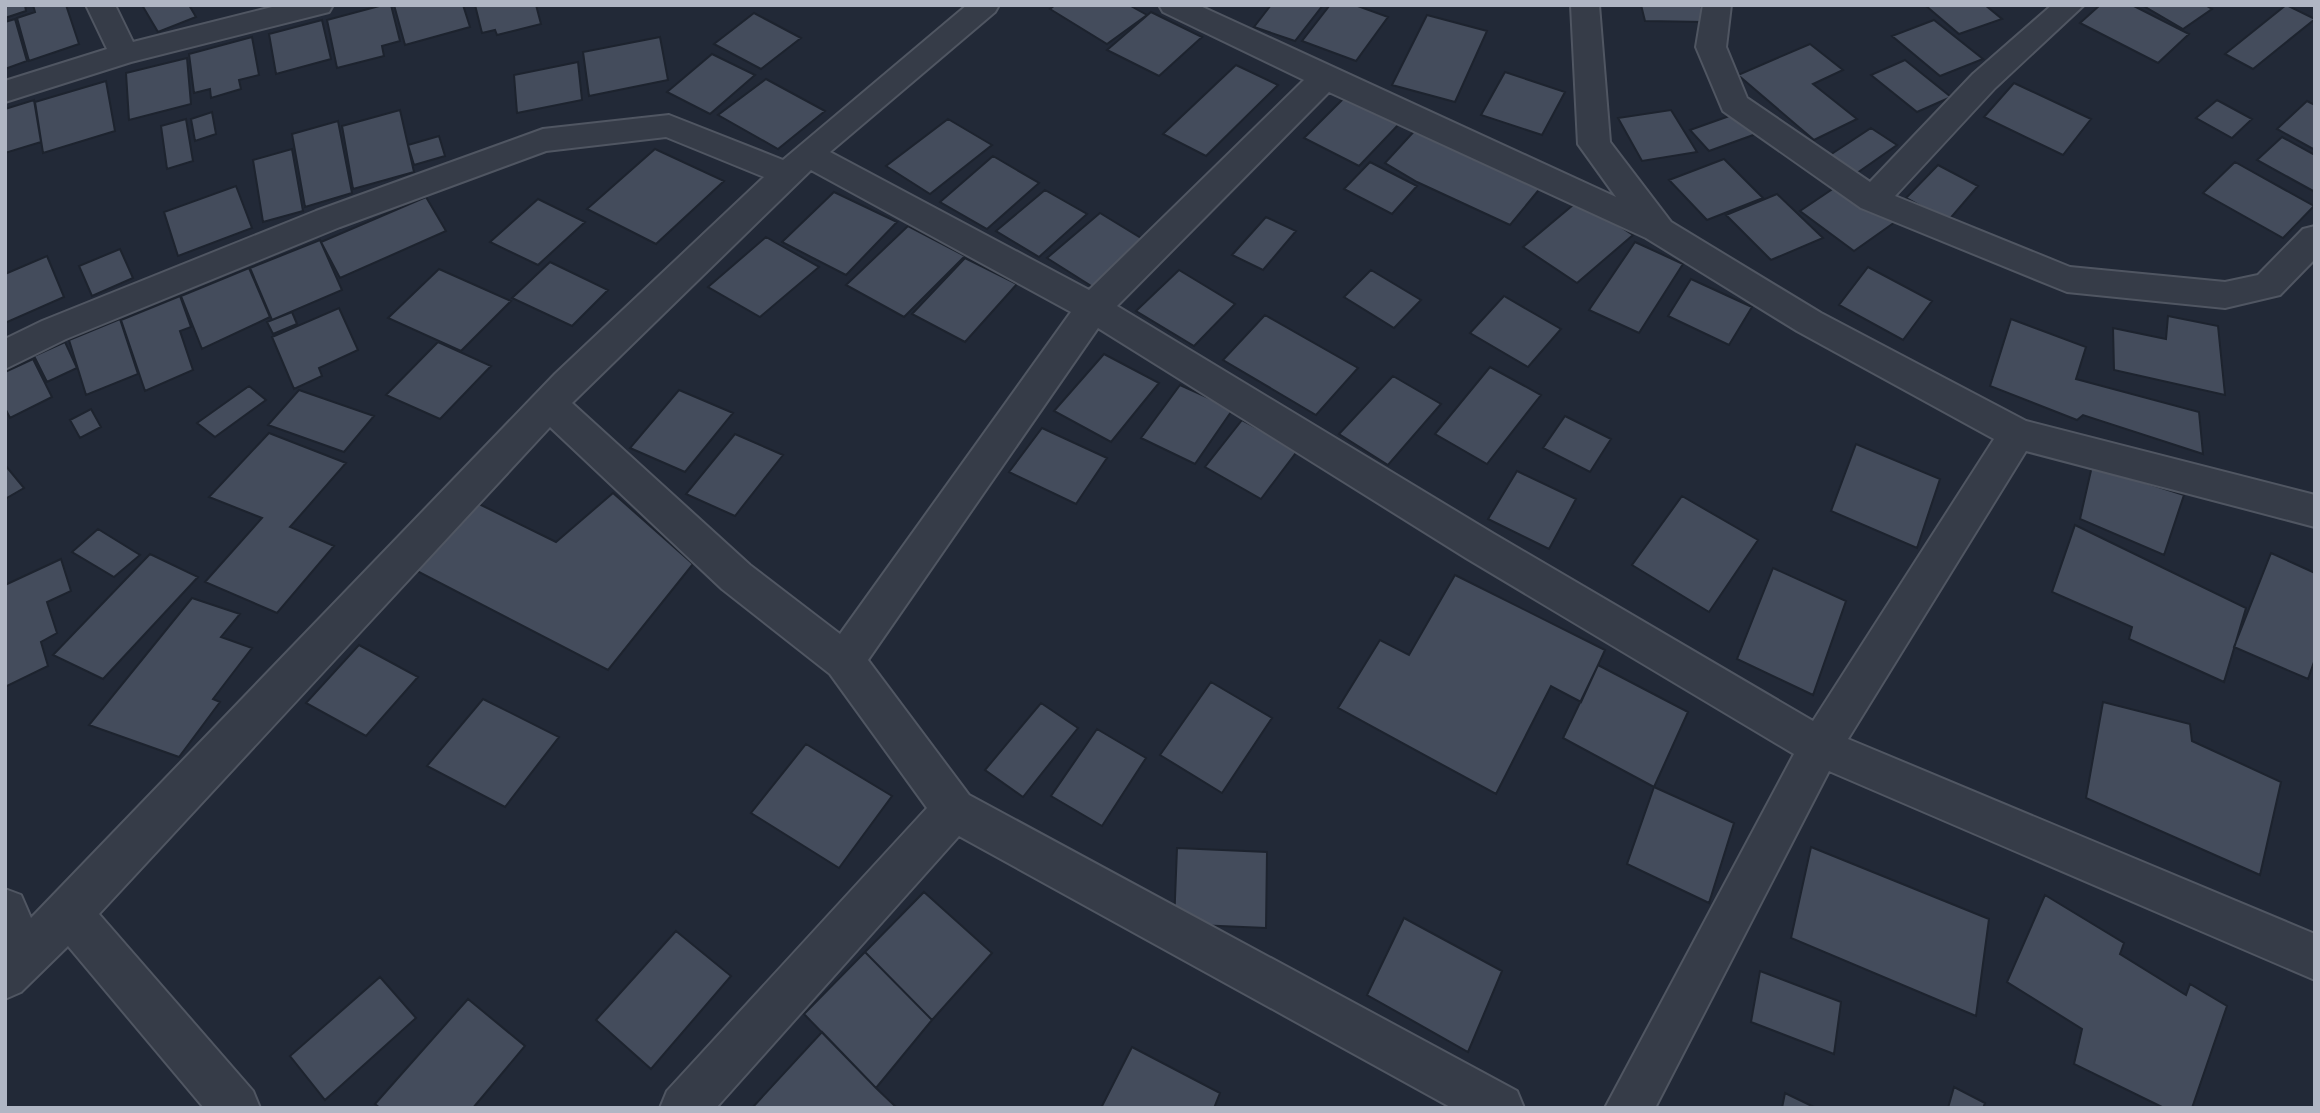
<svg xmlns="http://www.w3.org/2000/svg" width="2320" height="1113" font-family="'Nunito Sans',sans-serif">
	<style>
		.building { fill: #444c5c; stroke: #1d232e; stroke-width: 2 }
		.lines { fill: none; stroke-linecap: round; stroke-linejoin: round }
		.minor-casing { stroke: #505662; stroke-width: 4 }
		.minor { fill: #363c48; fill-rule: evenodd }
	</style>
	<rect width="100%" height="100%" fill="#222937"/>
	<path class="building" d="M5,5H25L26,11L5,18Z
		M33,5H66L79,44L29,61L17,18L35,12Z
		M142,5H189L196,17L158,32Z
		M383,5H391L400,41L382,46L384,56L337,68L327,20Z
		M394,5H463L470,27L405,45Z
		M475,5H536L541,24L497,35L495,30L482,33Z
		M1055,5H1129L1147,15L1107,44L1050,9Z
		M1271,5H1323L1295,41L1254,27Z
		M1330,5H1355L1388,17L1356,61L1302,41Z
		M1641,5H1701L1705,22L1645,21Z
		M1925,5H1985L2002,19L1959,34Z
		M2100,5H2132L2189,34L2158,63L2080,23Z
		M2142,5H2205L2212,9L2183,29Z
		M2286,5L2315,19L2253,69L2225,54Z
		M1151,12L1202,37L1159,76L1107,50Z
		M754,13L801,38L761,69L714,44Z
		M1427,15L1487,31L1455,102L1392,85Z
		M15,19L27,61L5,69V22Z
		M322,20L331,59L276,74L269,34Z
		M1934,20L1983,59L1940,76L1892,36Z
		M252,37L259,75L239,80L241,89L211,98L210,89L194,93L189,54Z
		M660,37L668,80L589,96L583,52Z
		M1810,44L1843,70L1813,84L1857,119L1814,140L1738,75Z
		M712,54L755,75L710,114L667,92Z
		M187,58L191,104L129,120L126,73Z
		M1905,60L1951,97L1917,112L1871,75Z
		M578,62L582,100L517,113L514,75Z
		M1236,65L1278,85L1206,156L1163,134Z
		M1505,72L1565,92L1542,135L1481,115Z
		M766,79L825,111L778,149L718,115Z
		M106,81L115,131L43,153L35,102Z
		M2014,83L2091,119L2063,155L1984,117Z
		M1345,97L1399,124L1359,166L1304,138Z
		M34,100L41,142L5,153V109Z
		M2217,100L2252,119L2232,138L2196,118Z
		M2307,101L2315,105V150L2277,129Z
		M400,110L414,172L353,189L342,126Z
		M1671,110L1697,152L1642,161L1618,118Z
		M212,112L216,134L195,141L191,119Z
		M1735,114L1756,134L1709,151L1690,130Z
		M186,119L193,161L167,169L161,126Z
		M948,119L992,145L930,194L886,166Z
		M338,121L352,193L305,207L292,134Z
		M1418,127L1542,186L1510,225L1417,182L1385,163Z
		M1871,128L1897,145L1857,173L1830,155Z
		M439,136L445,156L414,165L408,145Z
		M2282,137L2315,155V192L2257,160Z
		M292,149L303,211L263,222L253,160Z
		M655,149L724,181L656,244L587,209Z
		M993,156L1039,183L987,229L940,202Z
		M1724,159L1763,198L1707,220L1669,180Z
		M1370,162L1417,186L1392,214L1344,189Z
		M2235,162L2314,206L2283,238L2203,193Z
		M1938,165L1978,186L1948,221L1906,198Z
		M1840,184L1895,222L1854,251L1800,211Z
		M236,186L252,228L178,256L164,212Z
		M1045,190L1087,214L1039,257L996,231Z
		M834,192L897,222L846,275L782,242Z
		M1777,194L1823,238L1771,260L1726,215Z
		M426,197L446,231L340,278L321,242Z
		M538,199L585,222L538,265L490,242Z
		M1579,200L1633,235L1577,283L1523,247Z
		M1100,213L1149,243L1096,289L1047,258Z
		M1266,217L1296,231L1263,270L1232,255Z
		M908,226L965,256L904,317L846,285Z
		M766,237L819,267L760,317L708,287Z
		M320,240L342,290L272,320L250,268Z
		M1635,242L1683,264L1639,333L1589,310Z
		M120,249L133,278L92,296L79,266Z
		M47,256L64,297L5,323V274Z
		M965,258L1017,284L965,342L912,314Z
		M550,262L608,290L572,326L512,298Z
		M1868,267L1932,301L1903,340L1839,305Z
		M249,268L270,317L202,349L181,296Z
		M439,269L511,301L461,351L388,318Z
		M1179,270L1235,304L1194,346L1136,311Z
		M1371,270L1421,300L1394,328L1344,297Z
		M1691,279L1752,307L1729,345L1668,316Z
		M180,296L191,327L180,331L193,370L145,391L121,320Z
		M1504,296L1561,329L1528,367L1470,333Z
		M339,308L358,350L319,368L322,376L294,389L272,337Z
		M292,312L297,324L273,334L267,322Z
		M1265,315L1358,368L1316,415L1223,360Z
		M2168,316L2218,326L2225,395L2114,370L2113,328L2166,339Z
		M120,319L138,374L86,395L69,340Z
		M2011,319L2086,347L2076,379L2199,412L2203,454L2083,415L2077,420L1990,386Z
		M65,342L77,368L47,382L34,356Z
		M438,342L491,366L440,419L386,395Z
		M1104,354L1159,383L1111,442L1054,411Z
		M33,359L52,397L10,418L5,408V372Z
		M1490,367L1541,395L1487,464L1435,434Z
		M1393,376L1441,404L1388,465L1339,434Z
		M1180,385L1233,409L1195,464L1141,438Z
		M249,386L266,400L215,437L197,423Z
		M299,390L374,416L344,452L268,425Z
		M679,390L733,413L685,472L630,448Z
		M91,409L101,427L80,438L70,420Z
		M1565,416L1611,439L1590,472L1543,448Z
		M1242,420L1298,450L1261,499L1205,467Z
		M1042,428L1107,458L1076,504L1009,472Z
		M269,433L346,463L290,527L334,546L277,613L205,582L262,518L209,497Z
		M735,434L783,455L735,516L686,494Z
		M1856,444L1940,479L1917,548L1831,511Z
		M5,465L24,488L5,499Z
		M2092,466L2184,495L2164,555L2080,519Z
		M1517,471L1576,499L1549,549L1488,519Z
		M613,493L693,564L608,670L415,570L477,503L556,542Z
		M1682,496L1758,540L1709,612L1632,565Z
		M2075,525L2246,608L2224,682L2129,639L2132,627L2052,592Z
		M98,529L140,555L114,577L72,552Z
		M2271,553L2315,573V659L2308,679L2234,647Z
		M150,554L198,577L103,679L53,655Z
		M61,559L71,591L47,602L57,633L41,642L48,666L5,687V585Z
		M1773,568L1846,601L1813,695L1737,659Z
		M1455,575L1605,650L1581,702L1551,686L1496,794L1338,708L1380,640L1409,655Z
		M192,598L240,614L221,637L252,648L213,699L220,702L179,757L89,725Z
		M359,645L418,677L366,736L306,703Z
		M1598,665L1688,712L1654,787L1563,738Z
		M1211,682L1272,718L1222,793L1160,755Z
		M483,699L559,737L505,807L427,766Z
		M2103,702L2190,724L2192,741L2281,782L2260,875L2086,798Z
		M1041,703L1078,728L1023,797L985,770Z
		M1097,729L1146,758L1102,826L1051,796Z
		M806,744L892,796L839,868L751,813Z
		M1654,787L1734,823L1709,903L1627,864Z
		M1811,847L1989,919L1976,1016L1791,938Z
		M1177,848L1267,852L1266,928L1174,924Z
		M924,892L992,953L932,1020L865,952Z
		M2045,895L2124,943L2120,954L2186,995L2190,984L2227,1006L2192,1108H2164L2074,1064L2082,1029L2007,982Z
		M1404,918L1502,971L1468,1052L1367,995Z
		M676,931L731,976L651,1069L596,1020Z
		M865,952L932,1020L876,1088L804,1014Z
		M1760,971L1841,1002L1834,1054L1751,1022Z
		M380,977L416,1018L325,1100L290,1056Z
		M468,999L525,1046L473,1108H380L375,1104Z
		M822,1032L876,1088L897,1108H752Z
		M1132,1047L1220,1093L1214,1108H1101Z
		M1954,1087L1985,1103L1983,1108H1948Z
		M1785,1093L1816,1108H1782Z"/>
	<g class="lines">
		<defs>
			<path id="minor" d="M86,5H115L133,42L280,5H333L329,12L131,62L5,102V81L107,49Z
				M967,5H999L995,12L830,152L1089,290L1304,80L1163,12L1159,5H1198L1616,197L1578,144L1571,5H1599L1610,142L1671,222L1821,313L2026,421L2315,495V527L2026,451L1848,739L2315,934V980L1829,771L1655,1108H1605L1794,754L1466,558L1098,328L868,660L969,795L1517,1091L1524,1108H1452L959,836L716,1108H660L667,1091L927,808L830,674L722,589L550,427L99,914L253,1091L260,1108H204L68,946L21,992L5,999V889L21,895L31,918L555,374L764,177L666,137L546,151L340,227L66,339L5,369V339L42,321L316,211L543,129L669,115L783,160ZM1329,92L1646,238L1797,331L1994,439L1813,721L1494,534L1117,306ZM811,170L1071,312L840,634L750,565L572,403Z
				M1703,5H1731L1726,47L1747,98L1870,182L1973,74L2052,5H2084L1995,88L1895,196L2070,267L2225,282L2258,275L2303,229L2315,226V259L2280,295L2225,308L2067,292L1861,208L1723,111L1696,47Z"/>
		</defs>
		<use href="#minor" class="minor-casing"/>
		<use href="#minor" class="minor"/>
	</g>
	<rect width="2320" height="1113" fill="none" stroke="#b0b6c4" stroke-width="14"/>
</svg>
